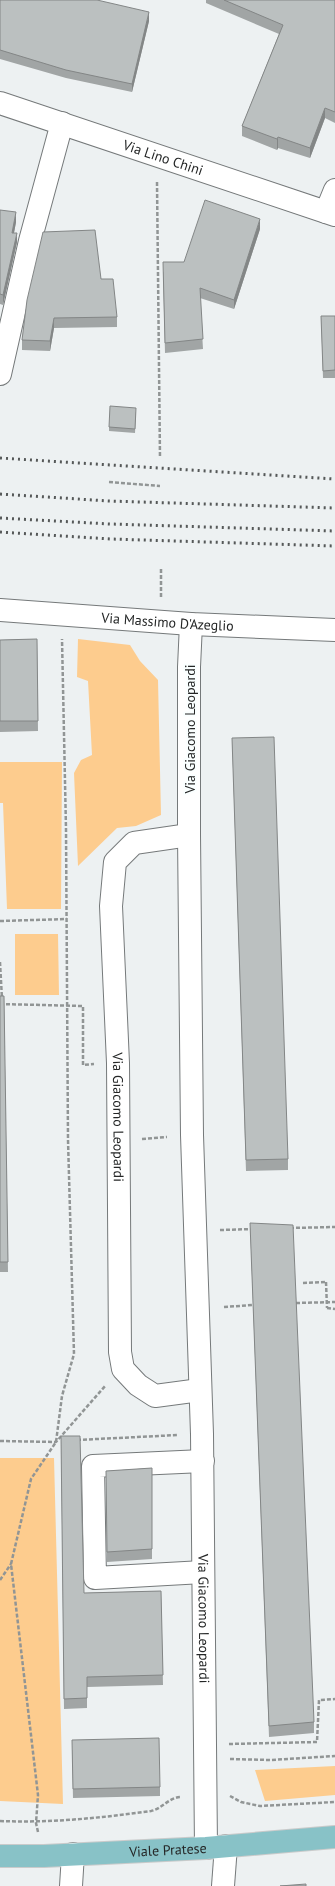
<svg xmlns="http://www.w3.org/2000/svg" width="335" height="1886" font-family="'PT Sans',sans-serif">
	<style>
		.green { fill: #fdcc8e }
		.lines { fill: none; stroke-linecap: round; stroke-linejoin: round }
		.minor-casing { stroke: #75797a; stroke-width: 24 }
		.major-casing { stroke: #cacbcb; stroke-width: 24 }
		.path { stroke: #919595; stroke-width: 2.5; stroke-dasharray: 4 2; stroke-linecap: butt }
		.minor { stroke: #fff; stroke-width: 22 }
		.major { stroke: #88c2c7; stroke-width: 22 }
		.rail { stroke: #555858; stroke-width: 3; stroke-dasharray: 2 4; stroke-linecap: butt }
		.path-bridge { stroke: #919595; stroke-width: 2.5; stroke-dasharray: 4 2; stroke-linecap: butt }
		.wall { fill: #a1a5a5 }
		.shaded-wall { fill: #838686 }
		.building { fill: #bbc0c0; stroke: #838686 }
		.labels { text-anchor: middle; stroke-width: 4; stroke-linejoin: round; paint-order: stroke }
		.street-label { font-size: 14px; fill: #242626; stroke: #faffff }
	</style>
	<rect width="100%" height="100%" fill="#edf1f2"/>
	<path class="green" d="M78,639L130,645L140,661L158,680L161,815L136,826L117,828L78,866L74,773L81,760L92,755L88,681L77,677Z
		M0,762H62L61,909H7L3,803H0Z
		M15,934H58L59,995H15Z
		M0,1458H54L63,1804L0,1801Z
		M335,1766V1795L265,1801L255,1770Z"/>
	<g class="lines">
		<defs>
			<g id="minor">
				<path id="s1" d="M0,103L335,215"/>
				<path d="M326,212L335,190"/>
				<path d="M0,374L30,241L62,123"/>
				<path id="s2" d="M0,610L191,624L335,630"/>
				<path id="s3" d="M191,624L189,667V835L192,1135L202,1434L206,1848"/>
				<path id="s4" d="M189,835L134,843L115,862L111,906L118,1063L120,1352L123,1369L138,1385L155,1396L200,1390"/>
				<path d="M203,1461L93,1466L95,1578L203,1572"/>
				<path d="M71,1886L73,1854"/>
				<path d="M223,1886L226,1846"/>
			</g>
			<g id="major">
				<path id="s5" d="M0,1856H44L206,1848L335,1837"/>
			</g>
		</defs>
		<use href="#minor" class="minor-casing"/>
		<use href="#major" class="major-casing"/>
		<path class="path" d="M157,182L160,458
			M109,482L160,486
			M161,569V597
			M0,921L67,919
			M0,962L2,999
			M0,1004L83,1006V1065L94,1064
			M142,1139L167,1137
			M290,1228L335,1227
			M220,1230L253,1229
			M303,1283L326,1282
			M296,1303L335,1302
			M224,1307L253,1305
			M327,1308L335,1309
			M77,1440L178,1435
			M0,1441L56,1442L106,1385
			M0,1580L11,1564
			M229,1744L317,1742L319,1700L335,1699
			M230,1759L270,1760L335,1756
			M230,1796L241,1802L260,1806L335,1802
			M0,1821C50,1823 101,1818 151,1811C162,1809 169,1797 181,1797
			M38,1832L36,1823L38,1795L11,1564L31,1479L56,1442L62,1396L74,1354L68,1140L66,829L62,639"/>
		<use href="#minor" class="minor"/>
		<use href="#major" class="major"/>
		<path class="rail" d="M0,458L335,479
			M0,494L109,501L335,508
			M0,518L110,524L335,531
			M0,532L110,539L335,546"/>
		<path class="path-bridge" d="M326,1282L327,1308"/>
	</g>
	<path class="wall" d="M0,0L149,21L132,92L66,78L0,59Z
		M206,0H335V123L325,118L310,158L278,148L277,150L242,136V126L279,34L206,3Z
		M0,210L16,222L14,233L17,242L3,305L0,304Z
		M260,229L234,309L200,298L203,349L165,353L163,272L184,262Z
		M101,279L117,317V327L54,328L50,351L22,350V340Z
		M321,316H335V378H323Z
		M136,412L135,433L109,431V427Z
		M37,639L38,731L0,732V640Z
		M232,738L288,1159V1170L246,1171Z
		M0,996H4L8,1272H0Z
		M250,1223L314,1722V1733L269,1737Z
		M61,1436L84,1593L161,1591L163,1685L87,1687V1708L64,1709Z
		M152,1468V1559L107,1562L106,1471Z
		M72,1750L160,1787V1796L73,1798Z"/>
	<path class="shaded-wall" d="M149,12V21L132,92V84Z
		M325,108V118L310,158V148Z
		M278,137V148L277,150V139Z
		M16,212V222L12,243V233Z
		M260,219V229L234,309V300Z
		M17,233V242L3,305V295Z
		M54,318V328L50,351V341Z"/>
	<path class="building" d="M0,0H97L149,12L132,84L66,70L0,50Z
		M224,0H335V112L325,108L310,148L278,137L277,139L242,126L283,25Z
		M205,200L260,219L234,300L200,288L203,339L165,343L163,262H184Z
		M0,210L16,212L12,233H17L3,295L0,294Z
		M95,230L101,279H113L117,317L54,318L50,341L22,340L27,300L43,232Z
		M321,316H335V370L323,371Z
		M110,406L136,408L135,429L109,427Z
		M37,639L38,721H0V640Z
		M274,737L288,1159L246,1160L232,738Z
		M0,996H4L8,1262H0Z
		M250,1223L293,1225L314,1722L269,1726Z
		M61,1436H80L84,1593L161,1591L163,1675L87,1677V1698L64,1699Z
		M152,1468V1549L107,1552L106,1471Z
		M159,1738L160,1787L73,1789L72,1740Z
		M306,1884V1886H280Z"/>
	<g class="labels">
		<g class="street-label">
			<text dy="5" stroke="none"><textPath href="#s1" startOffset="172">Via Lino Chini</textPath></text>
			<text dy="5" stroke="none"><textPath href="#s2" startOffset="168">Via Massimo D'Azeglio</textPath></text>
			<text transform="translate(190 729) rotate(-90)" y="5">Via Giacomo Leopardi</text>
			<text dy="5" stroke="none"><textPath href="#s4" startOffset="338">Via Giacomo Leopardi</textPath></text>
			<text dy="5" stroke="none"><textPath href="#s3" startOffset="995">Via Giacomo Leopardi</textPath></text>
			<text dy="5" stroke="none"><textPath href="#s5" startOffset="168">Viale Pratese</textPath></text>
		</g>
	</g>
</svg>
